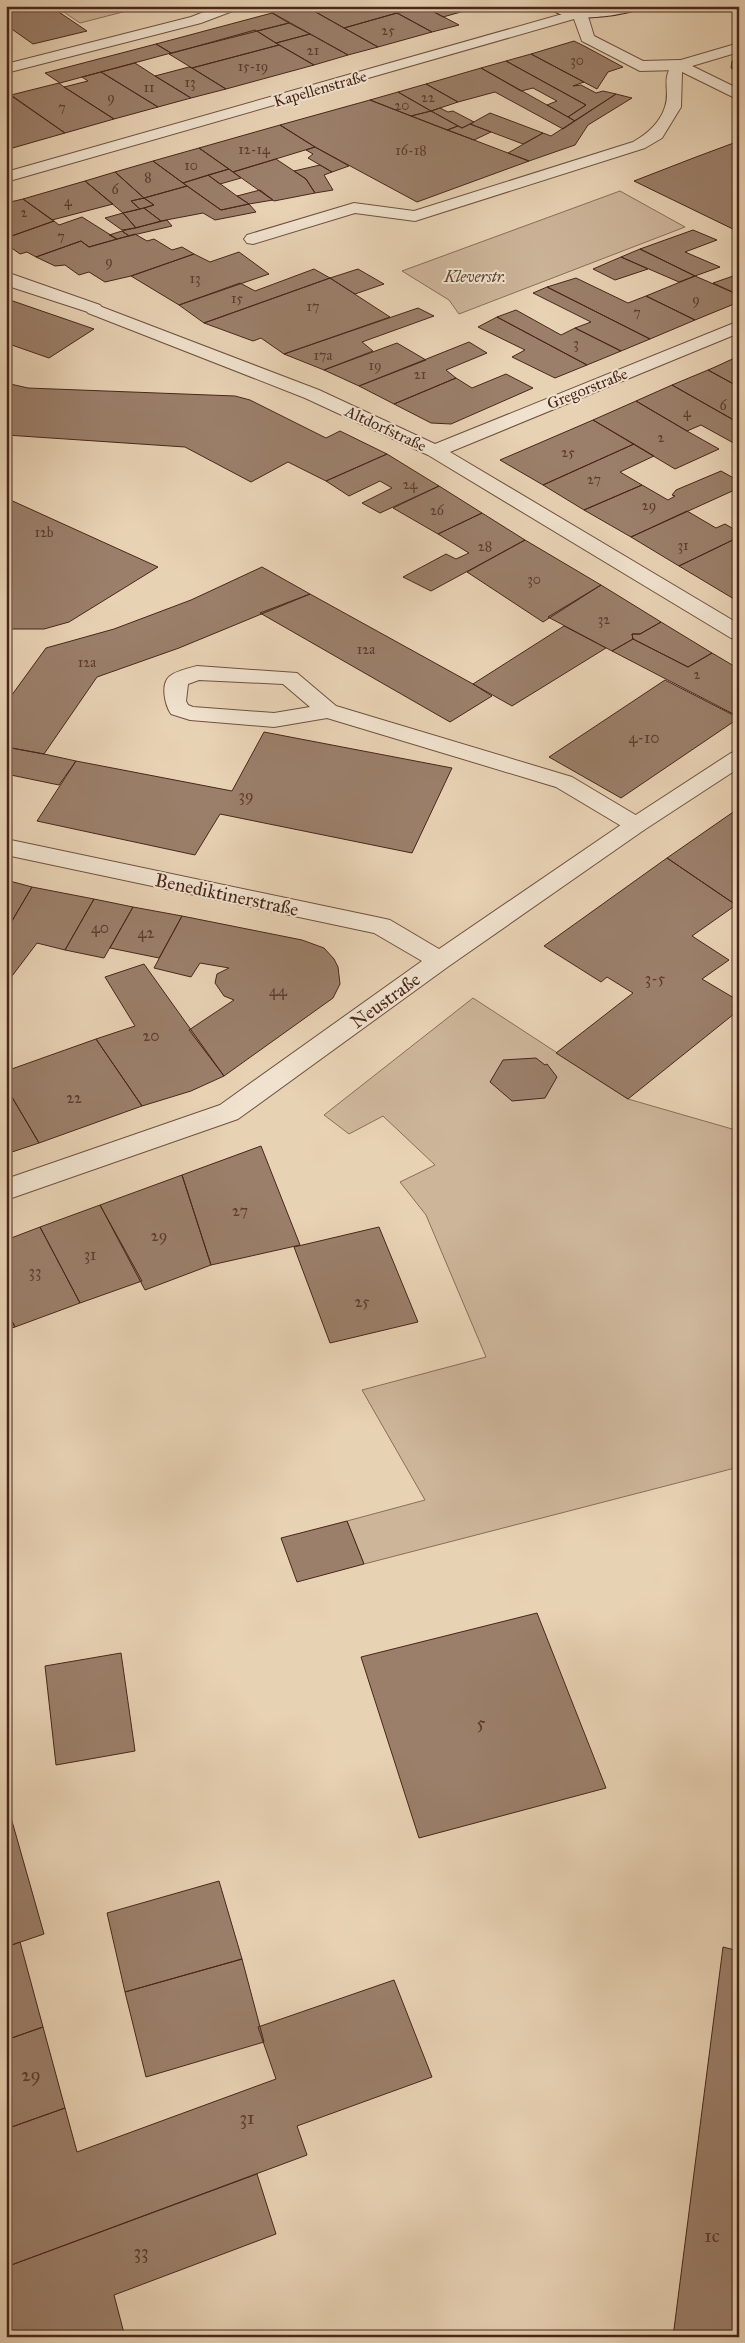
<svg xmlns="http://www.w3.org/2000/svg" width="745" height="2343" font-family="'IM FELL Great Primer',serif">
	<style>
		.green { fill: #cdb59a; stroke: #8a6e5a }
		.building { fill: #9b7f6a; stroke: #48261a }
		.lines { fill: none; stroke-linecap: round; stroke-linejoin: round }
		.service-casing { stroke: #705140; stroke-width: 2 }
		.pedestrian-casing { stroke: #705140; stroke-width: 2 }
		.minor-casing { stroke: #705140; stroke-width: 2 }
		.secondary-casing { stroke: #48261a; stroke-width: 2 }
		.service { fill: #f0e2ce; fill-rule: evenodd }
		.pedestrian { fill: #f0e2ce; fill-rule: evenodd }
		.minor { fill: #f0e2ce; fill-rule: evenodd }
		.secondary { fill: #f0e2ce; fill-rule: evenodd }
		.labels { text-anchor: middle; stroke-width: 4; stroke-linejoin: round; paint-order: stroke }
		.far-number-label { font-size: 14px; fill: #5d3c2e }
		.far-street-label { font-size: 16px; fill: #48261a; stroke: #f0e2ce }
		.far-park-label { font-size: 16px; font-style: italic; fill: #634334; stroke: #f0e2ce }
		.number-label { font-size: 16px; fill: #5d3c2e }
		.street-label { font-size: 19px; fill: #48261a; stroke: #f0e2ce }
		.near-number-label { font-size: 19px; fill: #5d3c2e }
	</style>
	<rect width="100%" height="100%" fill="#e8d2b4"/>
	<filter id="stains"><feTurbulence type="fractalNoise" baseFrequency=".004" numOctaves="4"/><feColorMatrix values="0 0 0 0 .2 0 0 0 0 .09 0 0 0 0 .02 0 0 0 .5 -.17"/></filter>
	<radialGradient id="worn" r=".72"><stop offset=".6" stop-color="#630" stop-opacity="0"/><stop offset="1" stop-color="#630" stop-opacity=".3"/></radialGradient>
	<path class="green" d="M55,6H146L80,23Z
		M620,191L685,227L459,314L449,300L402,271Z
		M473,998L628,1099L739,1131V1467L364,1564L347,1521L425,1500L362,1390L486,1357L426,1215L400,1182L435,1165L383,1116L349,1134L324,1115Z"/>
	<path class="building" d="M6,6H50L87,31L33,44L6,25Z
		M260,6H305L378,47L348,55Z
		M305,6H384L397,13L344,28Z
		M403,6H423L459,25L432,32L397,13L410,10Z
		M423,6H461L468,10L443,17Z
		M272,13L289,23L171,53L156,44Z
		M397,13L432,32L378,47L344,28Z
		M289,23L310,34L276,43L257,31Z
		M255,30L279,45L192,68L169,54Z
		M310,34L348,55L314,65L276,43Z
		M574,41L586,47L623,67L608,72L597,89L531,54Z
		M156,44L171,53L60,83L45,73Z
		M279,45L314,65L226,89L192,68Z
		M531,54L584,82L573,86L581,85L596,93L603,91L616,94L575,121L568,117L586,105L506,61Z
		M739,60V72L731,68L732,61Z
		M506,61L586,105L568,117L547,105L557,101L533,88L521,91L481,68Z
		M135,63L155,76L191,98L158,107L101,72Z
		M189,67L192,68L226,89L191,98L155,76Z
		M481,68L547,105L575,121L563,129L495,92L458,102L426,84Z
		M101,72L158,107L114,119L64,87L88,81L82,77Z
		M59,83L64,87L114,119L65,133L11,95Z
		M426,84L458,102L431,111L398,92Z
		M398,92L431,111L411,116L370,100Z
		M6,93H7L65,133L9,149L6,147Z
		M616,94L632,98L588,125L575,145L529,161L508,153L543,133L551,136Z
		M370,100L411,116L529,161L417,202L315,147L280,125Z
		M440,108L448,112L453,111L474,122L462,128L431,111Z
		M431,111L458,126L447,130L411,116Z
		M490,113L543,133L523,144L470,124Z
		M470,124L491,132L474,140L447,130L458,126L462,128Z
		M280,125L315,147L233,172L199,148Z
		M739,141V232L634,181L696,157Z
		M315,147L349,166L332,172L308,158L313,154L306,150Z
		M199,148L229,169L183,183L153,161Z
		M276,159L306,179L315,193L274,201L233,172Z
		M153,161L183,183L187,186L144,198L115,172Z
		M320,165L332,172L324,175L333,190L315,193L306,179L294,171Z
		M229,169L241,178L220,184L208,175Z
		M115,172L144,198L131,201L140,209L123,213L85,181Z
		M208,175L237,196L249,204L221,210L183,183Z
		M85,181L113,204L52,220L23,199Z
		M187,186L221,210L249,204L256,212L215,220L203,213L161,221L144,208L154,205L144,198Z
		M260,190L273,200L249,204L237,196Z
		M144,198L154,205L140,209L131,201Z
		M23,199L54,221L6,238V203Z
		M144,208L161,221L136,228L123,213Z
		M123,213L136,228L122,230L105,218Z
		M82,217L117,239L89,247L81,241L36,257L27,252L20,254L6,244L8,241L6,238L54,221L59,225Z
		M167,220L172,226L129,236L122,231Z
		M693,230L717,240L685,252L720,267L695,276L640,249Z
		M122,231L129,236L117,239L109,235Z
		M135,234L147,241L154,239L172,250L182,247L194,254L131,276L105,282L89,272L79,275L65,265L55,266L36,257L81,241L89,247Z
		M640,249L695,276L679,282L621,257Z
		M239,252L269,274L179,305L131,276L194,254L210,262Z
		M621,257L648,269L615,280L593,269Z
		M314,269L330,278L204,323L179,305L240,283L255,291Z
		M358,269L384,284L355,294L330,278Z
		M739,274V295L713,283Z
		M695,276L739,295V302L695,320L646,296Z
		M330,278L390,317L284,354L261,338L253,341L204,323Z
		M576,278L628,303L646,296L695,320L650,339L547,287Z
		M547,287L650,339L621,351L575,328L591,322L533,293Z
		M6,299H7L94,329L49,358L6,343Z
		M418,308L434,316L362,342L373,351L324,370L284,354Z
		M516,310L561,335L575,328L621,351L587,365L497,317Z
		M497,317L587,365L555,378L512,357L525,350L478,327Z
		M469,342L487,353L446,370L456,378L394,404L359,386Z
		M397,343L426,360L359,386L324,370Z
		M739,356V387L708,370L715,367Z
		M708,370L739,387V423L672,385Z
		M506,374L533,388L451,424L431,423L394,404L456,378L472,388Z
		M6,383L28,388L235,396L250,400L326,438L340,431L387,454L326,481L288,462L251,482L185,447L6,435Z
		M672,385L739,423V446L701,425L687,431L636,401Z
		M636,401L687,431L719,449L675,469L593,420Z
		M593,420L634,444L543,485L500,460Z
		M634,444L654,456L620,472L642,485L584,510L543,485Z
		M387,454L439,486L380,513L362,503L392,488L380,481L349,496L326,481Z
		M721,471L739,481V488L631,537L584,510L642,485L668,500L675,496L672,495L676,490Z
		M439,486L482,513L438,534L393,508Z
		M6,498L158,567L69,622L44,629H13L6,634Z
		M687,511L716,528L725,524L739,532V537L679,566L631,537Z
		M482,513L525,540L431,591L403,577L446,554L456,559L469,553L438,534Z
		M739,537V602L679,566Z
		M525,540L601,585L543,622L467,572Z
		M262,567L310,594L179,648L97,677L44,754L6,747V703L46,648L114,629L191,600Z
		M601,585L661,622L640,634H632L633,639L612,651L548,617Z
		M310,594L473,684L492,696L450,722L260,613Z
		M661,622L712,653L688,667L633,639L632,634H640Z
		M564,626L606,648L512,706L473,684Z
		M633,639L688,667L712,653L739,669V717L612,651Z
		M665,680L739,718L621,798L549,757Z
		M264,732L452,768L412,853L220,814L195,855L37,821L76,761L232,791Z
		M6,747L44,754L76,761L59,785L6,774Z
		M739,808V903L736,905L667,858Z
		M667,858L736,905L692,936L729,960L702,979L739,1001V1010L628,1099L556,1053L633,993L607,977L601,982L544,946Z
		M6,880L32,887L6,931Z
		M32,887L94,899L65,950L37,943L6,984V931Z
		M94,899L133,907L104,958L65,950Z
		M133,907L182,916L159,958L110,948Z
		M182,916L302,940L324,948L334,959L338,967L340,984L333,998L224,1076L189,1030L234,1000L224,996L215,983L217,974L229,968L200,963L191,977L154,968Z
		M144,964L224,1076L191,1091L142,1106L96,1039L135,1026L105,977Z
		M96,1039L142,1106L39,1143L6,1087V1071Z
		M536,1058L545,1065L547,1064L557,1077L545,1098L512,1101L490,1082L503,1060Z
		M6,1087L39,1143L6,1154Z
		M261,1146L300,1245L211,1265L182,1175Z
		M182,1175L211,1265L145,1290L100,1205Z
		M100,1205L142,1281L80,1303L40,1227Z
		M40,1227L80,1303L15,1327L6,1310V1240Z
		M379,1227L418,1322L330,1343L294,1247Z
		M6,1310L15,1327L6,1330Z
		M347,1521L364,1564L297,1582L281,1538Z
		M537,1613L606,1788L419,1838L361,1657Z
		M121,1653L135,1751L56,1765L45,1666Z
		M6,1800L44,1934L6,1947Z
		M219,1881L242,1959L125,1992L107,1913Z
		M20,1942L43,2027L6,2040V1947Z
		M723,1947L739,1951V2337H673Z
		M242,1959L264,2042L146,2077L125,1992Z
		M394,1980L432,2077L297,2126L307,2155L6,2267V2129L65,2108L77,2152L276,2079L258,2027Z
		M43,2027L65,2108L6,2129V2040Z
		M257,2174L276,2234L114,2295L125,2337H6V2267Z"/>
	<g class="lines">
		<defs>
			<path id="service" d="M219,6H240L238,9L201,23L6,73V64L191,17Z
				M679,60L687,65L682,72L681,107L662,138L645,148L415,221L355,213L253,244L247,243L244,239L247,235L354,203L414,211L633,142C647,134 660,123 665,107C671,90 660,80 674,62Z
				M197,666L297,673L336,706L572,777L644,820L648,825L644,830L636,832L628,830L556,787L327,718L274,727L190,720L171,714C165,705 160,684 170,676C176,671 189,668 197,666ZM199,680L283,684L310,707L274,713L193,707L188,705L186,701L188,684Z"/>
			<path id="pedestrian" d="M580,9L587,13L594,36L643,61L679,60L687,65L679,70L640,71L582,41L574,19L6,182V172Z
				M6,272L100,305L103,309L100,313L94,314L8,286Z"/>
			<path id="minor" d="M739,43V52L692,66L739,89V100L674,68L671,65L674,62Z
				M94,304L319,390L435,444L739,321V333L450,452L739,624V639L731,638L428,455L305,398L88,313L85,309L88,305Z
				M739,751V768L644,830L449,966L238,1119L6,1200V1179L220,1105L422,961L374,933L6,855V839L381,918L390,920L439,949L628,820L731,753Z"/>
			<path id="secondary" d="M548,6L595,9L643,6L641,9C620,15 564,26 548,6Z"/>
		</defs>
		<use href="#service" class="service-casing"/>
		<use href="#pedestrian" class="pedestrian-casing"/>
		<use href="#minor" class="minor-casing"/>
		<use href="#secondary" class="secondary-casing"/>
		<use href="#service" class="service"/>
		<use href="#pedestrian" class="pedestrian"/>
		<use href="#minor" class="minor"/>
		<use href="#secondary" class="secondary"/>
	</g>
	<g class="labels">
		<g class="far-number-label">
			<text x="388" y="35">25</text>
			<text x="313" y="55">21</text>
			<text x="577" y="65">30</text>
			<text x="253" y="71">15-19</text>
			<text x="190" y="87">13</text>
			<text x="149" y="92">11</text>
			<text x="111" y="102">9</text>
			<text x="428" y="102">22</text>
			<text x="402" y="110">20</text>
			<text x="62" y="112">7</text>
			<text x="254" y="154">12-14</text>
			<text x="411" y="155">16-18</text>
			<text x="191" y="170">10</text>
			<text x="148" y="182">8</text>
			<text x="115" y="194">6</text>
			<text x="68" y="206">4</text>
			<text x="24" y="217">2</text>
			<text x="61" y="241">7</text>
			<text x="109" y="266">9</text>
			<text x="195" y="283">13</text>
			<text x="237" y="303">15</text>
			<text x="696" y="304">9</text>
			<text x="313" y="311">17</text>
			<text x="637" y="317">7</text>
			<text x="576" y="348">3</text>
			<text x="323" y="360">17a</text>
			<text x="375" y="370">19</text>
			<text x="420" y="379">21</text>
			<text x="723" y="410">6</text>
			<text x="687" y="417">4</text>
			<text x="661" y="442">2</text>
			<text x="568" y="457">25</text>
			<text x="594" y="484">27</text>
			<text x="410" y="489">24</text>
			<text x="649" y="510">29</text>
			<text x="437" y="515">26</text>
			<text x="44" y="537">12b</text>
			<text x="683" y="550">31</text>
			<text x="485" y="551">28</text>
			<text x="534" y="584">30</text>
			<text x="604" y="624">32</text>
			<text x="366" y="654">12a</text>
			<text x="87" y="667">12a</text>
			<text x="697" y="679">2</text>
		</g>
		<g class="far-street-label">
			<text transform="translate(320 88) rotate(-16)" y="6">Kapellenstraße</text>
			<text transform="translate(587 388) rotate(-22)" y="6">Gregorstraße</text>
			<text transform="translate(386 428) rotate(25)" y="6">Altdorfstraße</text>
		</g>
		<g class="far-park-label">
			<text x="475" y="282">Kleverstr.</text>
		</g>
		<g class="number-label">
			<text x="644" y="743">4-10</text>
			<text x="246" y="801">39</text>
			<text x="100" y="933">40</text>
			<text x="146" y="938">42</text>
			<text x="655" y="984">3-5</text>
			<text x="278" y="996">44</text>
			<text x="151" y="1041">20</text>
			<text x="74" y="1103">22</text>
			<text x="240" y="1216">27</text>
			<text x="159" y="1241">29</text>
			<text x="90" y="1260">31</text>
			<text x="35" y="1277">33</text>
			<text x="362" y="1307">25</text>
		</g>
		<g class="street-label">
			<text transform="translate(227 894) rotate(12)" y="7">Benediktinerstraße</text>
			<text transform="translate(385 1000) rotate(-36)" y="7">Neustraße</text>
		</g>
		<g class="near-number-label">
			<text x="481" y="1729">5</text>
			<text x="31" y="2081">29</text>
			<text x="247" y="2124">31</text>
			<text x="712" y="2242">1c</text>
			<text x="141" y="2258">33</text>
		</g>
	</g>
	<rect width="745" height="2343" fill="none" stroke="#e8d2b4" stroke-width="25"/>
	<rect x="8" y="8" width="730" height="2328" fill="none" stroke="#48261a" stroke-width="2.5"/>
	<rect x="12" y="12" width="720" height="2318" fill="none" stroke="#48261a"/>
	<rect width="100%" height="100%" filter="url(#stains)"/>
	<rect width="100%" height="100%" fill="url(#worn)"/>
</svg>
